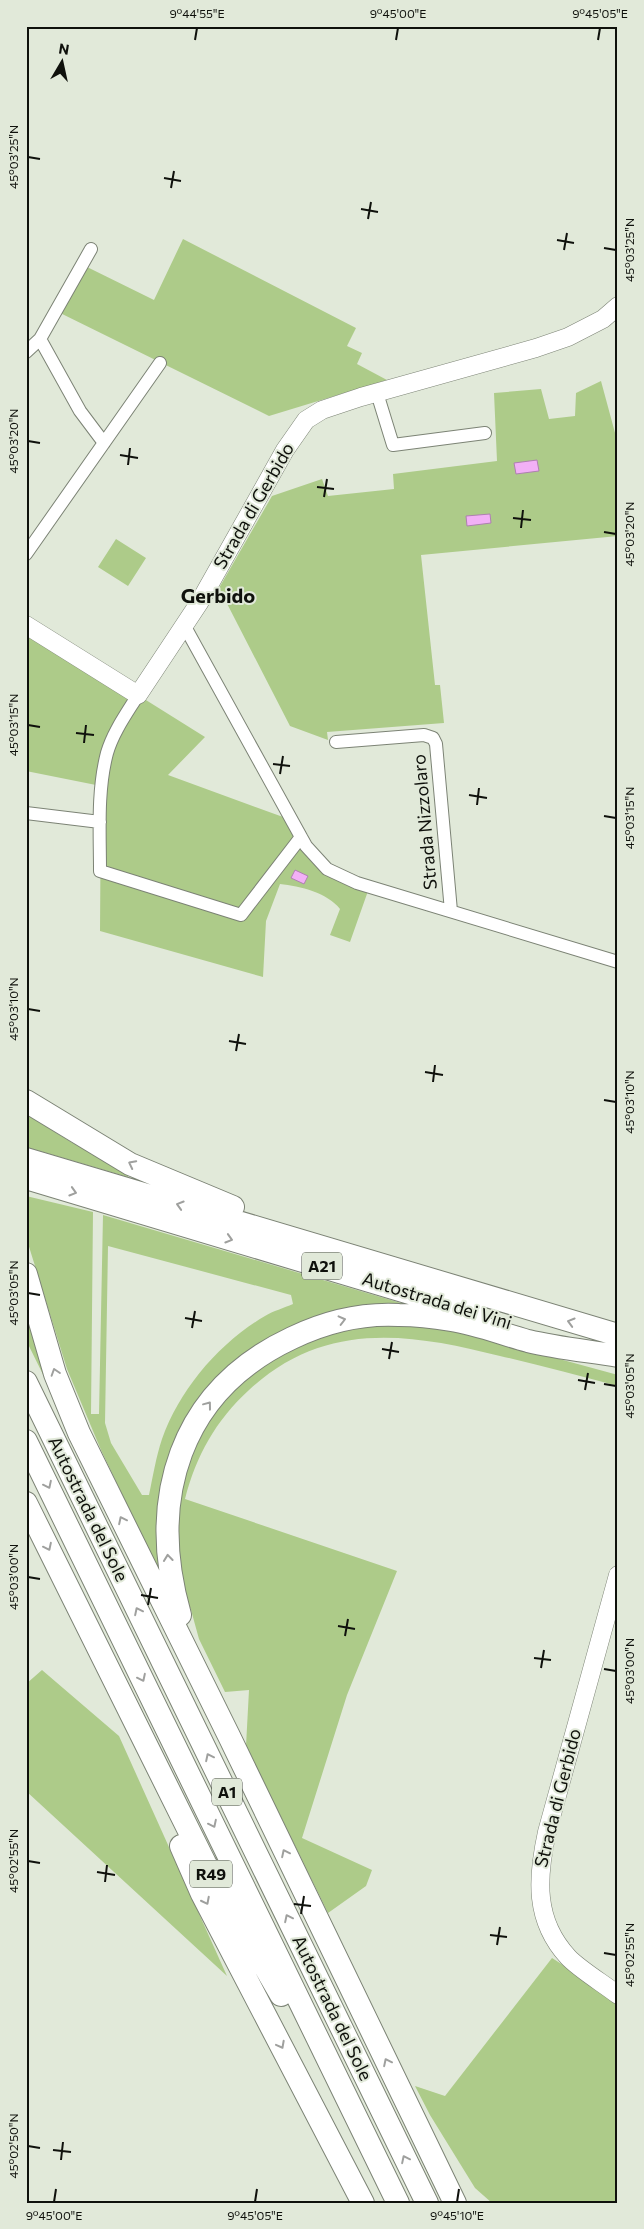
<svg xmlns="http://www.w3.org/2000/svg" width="644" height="2229" font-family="Commissioner,sans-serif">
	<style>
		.green { fill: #adcb89; fill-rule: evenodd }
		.water { fill: #f2b0f6; stroke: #ae80b0 }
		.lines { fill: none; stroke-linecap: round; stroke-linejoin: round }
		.street-casing { stroke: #7c8375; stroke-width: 14 }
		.secondary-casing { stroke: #7c8375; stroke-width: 19 }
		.highway-casing { stroke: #7c8375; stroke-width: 24 }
		.street { stroke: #fff; stroke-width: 12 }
		.secondary { stroke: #fff; stroke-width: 18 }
		.highway { stroke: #fff; stroke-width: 22 }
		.oneway { stroke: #9fa09e }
		.ticks { fill: none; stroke: #0f110c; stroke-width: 2 }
		.labels { text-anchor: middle; stroke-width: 4; stroke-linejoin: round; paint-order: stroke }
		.shield { fill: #e1e9d9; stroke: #4e524a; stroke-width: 1 }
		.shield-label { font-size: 16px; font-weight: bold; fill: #0f110c }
		.street-label { font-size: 18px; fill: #0f110c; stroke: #e1e9d9 }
		.quarter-label { font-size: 20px; font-weight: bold; fill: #0f110c; stroke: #e1e9d9 }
		.neatline { fill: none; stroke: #0f110c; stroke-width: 2 }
		.ticks-label { font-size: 12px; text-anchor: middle; fill: #0f110c }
	</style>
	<rect width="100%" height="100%" fill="#e1e9d9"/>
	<path class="green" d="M183,239L356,328L347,346L362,353L357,364L387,380L269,416L52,309L85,266L154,300Z
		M601,381L618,444V536L421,555L435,685H440L444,723L327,732L328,740L290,726L219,588L272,496L322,479L328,496L394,489L393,474L497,461L494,393L541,389L549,419L575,416L576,393Z
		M116,539L146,558L128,586L98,567Z
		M26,625L205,737L168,775L283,817L304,850L368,891L350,942L330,935L340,909C328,893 300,886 280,884L266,921L263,977L100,931L101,786L26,771Z
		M26,1114L71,1142L129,1173L128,1177L26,1147Z
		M26,1196L93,1212L91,1414H99L103,1215L411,1306L332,1317L203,1401L160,1574L101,1450L67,1369L26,1237ZM108,1246L291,1295L293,1304C284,1308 273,1311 265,1316C219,1343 180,1389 162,1439C156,1457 153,1476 149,1495H142L111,1443L105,1423Z
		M26,1294L58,1405L26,1340Z
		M388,1322L450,1329L618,1375V1386C579,1376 539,1365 500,1356C410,1333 324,1320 249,1390C216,1420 196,1456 185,1499L397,1571L347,1695L302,1838L372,1870L366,1886L328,1913L246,1746L249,1690L225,1692L199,1639L191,1610L179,1581L174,1533L191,1447L236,1382L305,1338Z
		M42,1670L119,1736L227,1976L26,1791V1684Z
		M552,1958L618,2000V2203H492L475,2188L430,2115L415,2086L445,2096Z"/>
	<path class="water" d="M537,460L539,471L516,474L514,463Z
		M490,514L491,523L467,526L466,516Z
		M295,870L308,876L304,884L291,878Z"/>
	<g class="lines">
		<defs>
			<path id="street" d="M40,339L80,411L104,443
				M26,352L40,339L91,249
				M377,393L393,445L485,433
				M26,554L160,363
				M184,625L306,846L327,869L357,883L618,962
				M138,695C127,713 113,732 107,753C97,791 100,832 100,871L241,915L301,837
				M336,742L424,735L433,738L436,744L451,911
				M26,813L100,822"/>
			<path id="secondary" d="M26,625L138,695L199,603L285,450L306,420L322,410L361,397L536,348L568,337L603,319L618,306
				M618,1575L547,1832C537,1878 534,1920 568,1957C579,1969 604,1984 618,1995"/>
			<path id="highway" d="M26,1101L130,1164L233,1207
				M26,1159L618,1335
				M26,1178L473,1312
				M26,1274L55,1374L79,1433L229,1736L455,2203
				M26,1382L427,2203
				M26,1441L398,2203
				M26,1503L205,1863L281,1995
				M180,1615C147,1499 179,1391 292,1338C325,1322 362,1313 399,1315C416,1315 434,1317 451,1320C477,1324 502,1334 528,1341C557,1348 588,1351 618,1356
				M181,1846L202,1894L363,2203"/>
		</defs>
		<use href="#street" class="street-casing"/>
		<use href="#secondary" class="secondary-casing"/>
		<use href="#highway" class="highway-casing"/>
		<use href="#street" class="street"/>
		<use href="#secondary" class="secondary"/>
		<use href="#highway" class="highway"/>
	</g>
	<defs><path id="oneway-chevron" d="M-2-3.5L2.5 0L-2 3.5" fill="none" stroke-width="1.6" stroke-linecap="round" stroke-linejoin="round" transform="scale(1.25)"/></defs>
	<g class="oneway">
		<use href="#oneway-chevron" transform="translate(132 1164) rotate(-153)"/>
		<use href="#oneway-chevron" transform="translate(73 1192) rotate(17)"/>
		<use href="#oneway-chevron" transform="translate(180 1205) rotate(-163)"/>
		<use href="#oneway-chevron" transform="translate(229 1239) rotate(17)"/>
		<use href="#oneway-chevron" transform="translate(342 1320) rotate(-14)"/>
		<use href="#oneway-chevron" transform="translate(571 1322) rotate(-164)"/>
		<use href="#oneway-chevron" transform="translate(55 1372) rotate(-108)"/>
		<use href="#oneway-chevron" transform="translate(208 1405) rotate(-53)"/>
		<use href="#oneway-chevron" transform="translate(48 1485) rotate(64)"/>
		<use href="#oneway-chevron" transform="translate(122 1520) rotate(-116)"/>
		<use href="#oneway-chevron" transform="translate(48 1547) rotate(64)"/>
		<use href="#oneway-chevron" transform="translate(168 1558) rotate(-96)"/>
		<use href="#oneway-chevron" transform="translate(138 1611) rotate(-116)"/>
		<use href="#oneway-chevron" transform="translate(142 1678) rotate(64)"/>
		<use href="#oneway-chevron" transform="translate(209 1757) rotate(-116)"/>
		<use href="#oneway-chevron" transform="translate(213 1824) rotate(64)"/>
		<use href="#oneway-chevron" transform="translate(285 1853) rotate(-116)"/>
		<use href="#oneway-chevron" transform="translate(206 1901) rotate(63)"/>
		<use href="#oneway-chevron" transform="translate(288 1918) rotate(-116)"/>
		<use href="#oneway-chevron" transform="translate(281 2045) rotate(62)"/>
		<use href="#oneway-chevron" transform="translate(387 2062) rotate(-116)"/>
		<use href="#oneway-chevron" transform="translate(405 2159) rotate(-116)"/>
	</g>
	<path class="ticks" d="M195,40L197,28M396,40L398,28M598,40L600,28M28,157L40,159M164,178L181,181M171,188L174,171M361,209L378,212M368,219L371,202M557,240L574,243M604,248L616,250M564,250L567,233M28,441L40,443M120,455L138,458M128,465L130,448M317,487L334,489M324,497L327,479M513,518L531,520M521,528L523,510M604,532L616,534M28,725L40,727M76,733L94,735M84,743L86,725M273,764L290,766M280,774L283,756M469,795L487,798M477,805L479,788M604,816L616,818M28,1009L40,1011M229,1041L246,1044M236,1051L239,1034M425,1072L443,1075M433,1082L435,1065M604,1100L616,1102M28,1293L40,1295M185,1318L202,1321M192,1328L195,1311M382,1349L399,1352M389,1359L392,1342M578,1380L595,1383M604,1384L616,1386M585,1390L588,1373M28,1577L40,1579M141,1595L158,1598M148,1605L151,1588M338,1626L355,1629M345,1636L348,1619M534,1658L551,1660M541,1668L544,1650M604,1669L616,1671M28,1861L40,1863M97,1872L115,1875M105,1882L107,1865M294,1904L311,1906M301,1914L304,1896M490,1935L507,1937M497,1945L500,1927M604,1953L616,1955M28,2146L40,2148M53,2150L71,2152M61,2160L63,2142M54,2202L56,2189M255,2202L257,2189M457,2202L459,2189"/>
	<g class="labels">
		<g class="shield">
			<rect x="302" y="1252.5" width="40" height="27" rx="4"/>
			<rect x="212" y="1778.5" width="30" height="27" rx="4"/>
			<rect x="190" y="1860.5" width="42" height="27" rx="4"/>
		</g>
		<g class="shield-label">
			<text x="322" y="1272">A21</text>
			<text x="227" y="1798">A1</text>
			<text x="211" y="1880">R49</text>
		</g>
		<g class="street-label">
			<text transform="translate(254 506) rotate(-60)" y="6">Strada di Gerbido</text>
			<text transform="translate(425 822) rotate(-95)" y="6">Strada Nizzolaro</text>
			<text transform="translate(437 1301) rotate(17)" y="6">Autostrada dei Vini</text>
			<text transform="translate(88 1509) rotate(64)" y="6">Autostrada del Sole</text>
			<text transform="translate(558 1798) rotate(-76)" y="6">Strada di Gerbido</text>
			<text transform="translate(332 2008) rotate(64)" y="6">Autostrada del Sole</text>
		</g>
		<g class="quarter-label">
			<text x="218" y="603">Gerbido</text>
		</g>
	</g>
	<rect width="644" height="2229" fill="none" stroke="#e1e9d9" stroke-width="55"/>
	<g transform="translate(62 62) rotate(9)" stroke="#e1e9d9" stroke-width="4" paint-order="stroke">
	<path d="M0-4L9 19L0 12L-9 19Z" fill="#0f110c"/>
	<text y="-8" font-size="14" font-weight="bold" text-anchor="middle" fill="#0f110c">N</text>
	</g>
	<rect x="28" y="28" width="588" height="2174" class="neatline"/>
	<g class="ticks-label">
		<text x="197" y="18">9°44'55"E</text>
		<text x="398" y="18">9°45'00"E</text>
		<text x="600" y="18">9°45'05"E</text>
		<text transform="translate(14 157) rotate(-90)" y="4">45°03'25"N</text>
		<text transform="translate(630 250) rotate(-90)" y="4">45°03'25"N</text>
		<text transform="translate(14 441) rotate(-90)" y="4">45°03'20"N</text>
		<text transform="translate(630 534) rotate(-90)" y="4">45°03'20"N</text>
		<text transform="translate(14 725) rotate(-90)" y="4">45°03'15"N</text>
		<text transform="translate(630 818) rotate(-90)" y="4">45°03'15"N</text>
		<text transform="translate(14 1009) rotate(-90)" y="4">45°03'10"N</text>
		<text transform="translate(630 1102) rotate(-90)" y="4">45°03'10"N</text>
		<text transform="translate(14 1293) rotate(-90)" y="4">45°03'05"N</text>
		<text transform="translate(630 1386) rotate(-90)" y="4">45°03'05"N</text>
		<text transform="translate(14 1577) rotate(-90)" y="4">45°03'00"N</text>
		<text transform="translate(630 1671) rotate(-90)" y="4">45°03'00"N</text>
		<text transform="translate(14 1861) rotate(-90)" y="4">45°02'55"N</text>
		<text transform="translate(630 1955) rotate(-90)" y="4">45°02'55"N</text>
		<text transform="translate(14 2146) rotate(-90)" y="4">45°02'50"N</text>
		<text x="54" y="2220">9°45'00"E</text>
		<text x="255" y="2220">9°45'05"E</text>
		<text x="457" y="2220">9°45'10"E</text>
	</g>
</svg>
